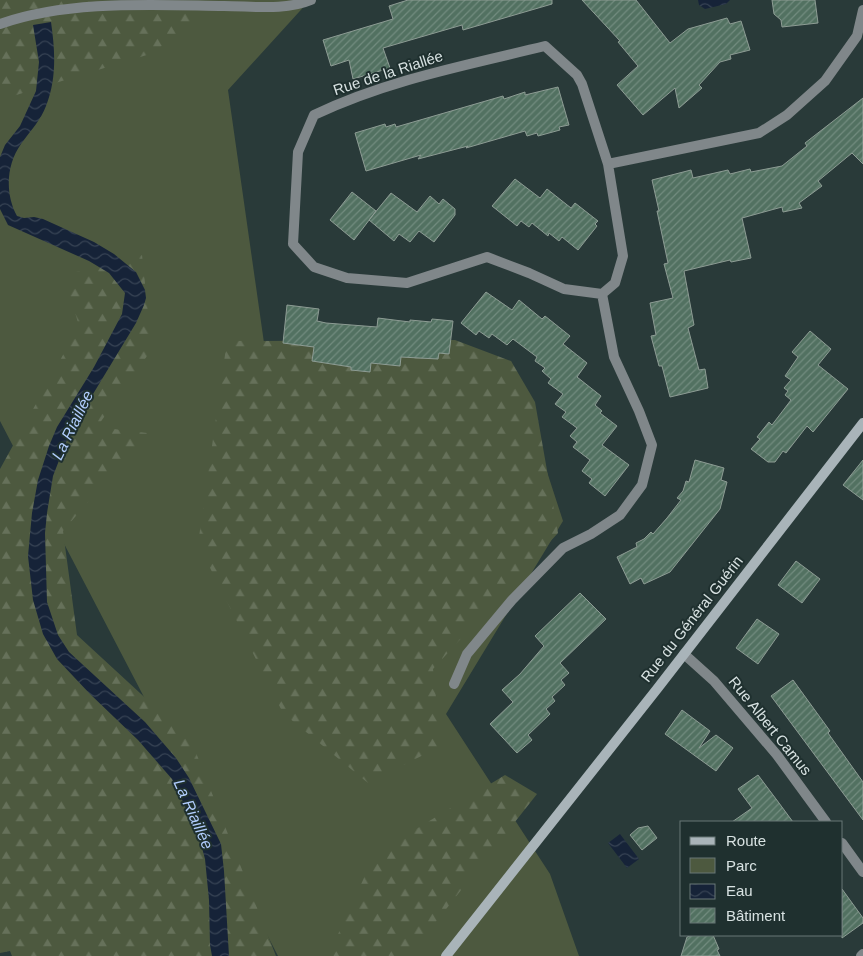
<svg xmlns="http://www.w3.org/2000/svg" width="863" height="956" font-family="Helvetica,sans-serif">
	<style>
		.green { fill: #4d593f }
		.forest { fill: url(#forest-firs) }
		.water { fill: url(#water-waves) }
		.building { fill: url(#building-hatch); stroke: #8d9c94 }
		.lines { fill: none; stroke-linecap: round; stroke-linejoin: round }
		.minor { stroke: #80878a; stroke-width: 10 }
		.tertiary { stroke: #80878a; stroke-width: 10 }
		.secondary { stroke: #a9b4b9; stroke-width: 10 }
		.labels { text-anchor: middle; stroke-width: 4; stroke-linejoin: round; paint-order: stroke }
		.street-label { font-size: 15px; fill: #d8e2e2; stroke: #1f302f }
		.water-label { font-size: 16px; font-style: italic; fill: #b1cdfd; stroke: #1f302f }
	</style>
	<defs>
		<pattern id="forest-firs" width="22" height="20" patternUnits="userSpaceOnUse" patternTransform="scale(1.25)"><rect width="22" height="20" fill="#4d593f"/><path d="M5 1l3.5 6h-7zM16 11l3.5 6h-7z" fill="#66715a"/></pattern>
		<pattern id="water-waves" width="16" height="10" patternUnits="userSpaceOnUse" patternTransform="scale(1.25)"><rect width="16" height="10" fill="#162338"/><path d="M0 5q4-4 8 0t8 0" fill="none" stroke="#374354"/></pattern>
		<pattern id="building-hatch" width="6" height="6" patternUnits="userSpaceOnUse" patternTransform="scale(1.25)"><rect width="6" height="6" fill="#527161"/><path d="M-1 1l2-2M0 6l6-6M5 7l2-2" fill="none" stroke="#728c7f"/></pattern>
	</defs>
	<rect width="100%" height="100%" fill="#293a39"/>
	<path class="green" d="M0,0H309V1L228,90L270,385L511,361L563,521L446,714L550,874L579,956H278L217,837L0,421Z"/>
	<path class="forest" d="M0,0H229L150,54L0,100Z
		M142,255L152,349L97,427L147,433L63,531L77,635L191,740L276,956H12L10,951L0,953V469L79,326L64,275Z
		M455,340L511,361L535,402L558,533L433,669L441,746L368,783L283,713L198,544L227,341Z
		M505,775L537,794L409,956H328L375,854Z"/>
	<path class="water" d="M698,0H730L726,4L705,9L699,5Z
		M51,22C55,50 57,78 46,106C41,120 30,131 21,144C6,165 5,194 17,216L24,218L34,217L43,219L94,242L114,254L136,272L145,290L146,298L144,305L136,323L70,432L53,476L47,513L45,533L47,602L58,635L69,652L145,722L176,758L189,778L221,844L224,871L229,956H212L210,945L209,900L205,859L198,833L172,779L138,740L90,694L57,659L43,634L33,600L28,556L32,513L38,480L49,446L57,427L94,367L122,314L125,293L109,273L89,261L8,225L0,209V157L5,145L20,126L36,91L39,62L33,25Z
		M620,834L639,859L627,868L608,843Z"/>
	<path class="building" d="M408,0H552V4L463,30L462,25L383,48L390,68L353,79L349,60L331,66L323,40L393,19L389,6Z
		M582,0H636L670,43L688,29L727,18L730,24L741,21L750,50L730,55L731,59L720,62L699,85L702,88L679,108L675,88L643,115L617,85L638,66L618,42L620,41Z
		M772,0H815L818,23L782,27L781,20L774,14Z
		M558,87L569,125L559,127L560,130L538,136L537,133L527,136L525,131L466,148L468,146L418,159L421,155L366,171L355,133L385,124L386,127L395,124L396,127L503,96L504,99L525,92V95Z
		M863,98V164L852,153L818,181L822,186L799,203L802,208L783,212L782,207L742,218L751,258L731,262L730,260L684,271L694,325L688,328L699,370L705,369L708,388L670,397L662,366H659L651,336L656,335L650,303L673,298L664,264L668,263L657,211H659L652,180L691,170L693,178L728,170L730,174L750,169L751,172L782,166L807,146L805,143Z
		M515,179L540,198L547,189L571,208L575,203L598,221L595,224L597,226L578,250L562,237L559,241L549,233L548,236L532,223L529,227L521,221L517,226L492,206Z
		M352,192L376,211L354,240L330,220Z
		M391,193L417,212L430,196L439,204L443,199L455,209V215L434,242L419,231L410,242L399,234L394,241L369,220Z
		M486,292L512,310L519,300L542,319L545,316L570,336L563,344L587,363L577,377L601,396L595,405L602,411L600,413L617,426L602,445L629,465L605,496L589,483L592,479L582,471L590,460L573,447L577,442L570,436L577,428L562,417L566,412L555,404L563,394L548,383L551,379L542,371L545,368L535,361L537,357L513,339L507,345L492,334L489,338L479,331L476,335L461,323Z
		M287,305L319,309L317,321L326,323L377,327L378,318L410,322V320L431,322L432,319L453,321L449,354L439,353L438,359L401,357L400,366L371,363L370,372L351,370V367L312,361L314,347L283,343Z
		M810,331L831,349L818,365L848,389L813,432L807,426L786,453L783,451L775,462H768L751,449L760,439L757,437L769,422L772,425L791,400L785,395L788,391L784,388L791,380L785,376L798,357L792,352Z
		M695,460L724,468L721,480L727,482L720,509L670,572L644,584L641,578L630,584L617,557L637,547L636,543L644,539L651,532L653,534L667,518L681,500L677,498L683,491L686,481L689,482Z
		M863,460V500L843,485Z
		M796,561L820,579L802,603L778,585Z
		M580,593L606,619L560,663L569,673L561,680L565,685L552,697L555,701L546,709L550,714L528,735L532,740L517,753L490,724L513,702L502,690L520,674L544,646L535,636Z
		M757,619L779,634L758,664L736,648Z
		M793,680L830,731L828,733L863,782V820L771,696Z
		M682,710L710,731L699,748L716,735L733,748L716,771L665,734Z
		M758,775L779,803L793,822H732L752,808L738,789Z
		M648,826L657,838L642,850L630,835L638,828Z
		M842,889L863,918V923L842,938Z
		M693,935H713L719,949L717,950L720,956H681L687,937Z"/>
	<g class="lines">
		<path class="minor" d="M545,46L577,75L582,84L608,164L623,256L615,283L602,294L564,289L529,273L487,257L407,283L347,278L314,267L293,244L298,152L314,115C387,80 467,65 545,46Z
			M608,164L759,133L787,115L825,81L857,36L863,10
			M684,654L714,681L777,755L826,822
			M454,684L467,654L512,600L563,548L591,534L620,515L642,485L652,445L639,411L614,357L602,294
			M842,843L863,872
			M861,956L863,954"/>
		<path class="tertiary" d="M0,24C69,0 151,5 224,6C252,6 285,11 311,0"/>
		<path class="secondary" d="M446,956L657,689L863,423"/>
	</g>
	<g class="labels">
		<g class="street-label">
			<text transform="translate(388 73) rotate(-18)" y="5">Rue de la Riallée</text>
			<text transform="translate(692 619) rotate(-52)" y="5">Rue du Général Guérin</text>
			<text transform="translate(770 726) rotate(51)" y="5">Rue Albert Camus</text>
		</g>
		<g class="water-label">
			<text transform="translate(72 425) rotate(-64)" y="6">La Riaillée</text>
			<text transform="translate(194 814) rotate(66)" y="6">La Riaillée</text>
		</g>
	</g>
	<rect x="680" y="821" width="162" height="115" fill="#1f302f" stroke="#697777"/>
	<rect x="690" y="837" width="25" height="8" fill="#a9b4b9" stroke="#697777"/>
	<text x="726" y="846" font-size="15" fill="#d8e2e2">Route</text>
	<rect x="690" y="858" width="25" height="15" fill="#4d593f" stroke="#697777"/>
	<text x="726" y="871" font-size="15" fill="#d8e2e2">Parc</text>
	<rect x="690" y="884" width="25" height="15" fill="url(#water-waves)" stroke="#697777"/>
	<text x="726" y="896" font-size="15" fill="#d8e2e2">Eau</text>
	<rect x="690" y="908" width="25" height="15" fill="url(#building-hatch)" stroke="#697777"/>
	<text x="726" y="921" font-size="15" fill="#d8e2e2">Bâtiment</text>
</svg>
